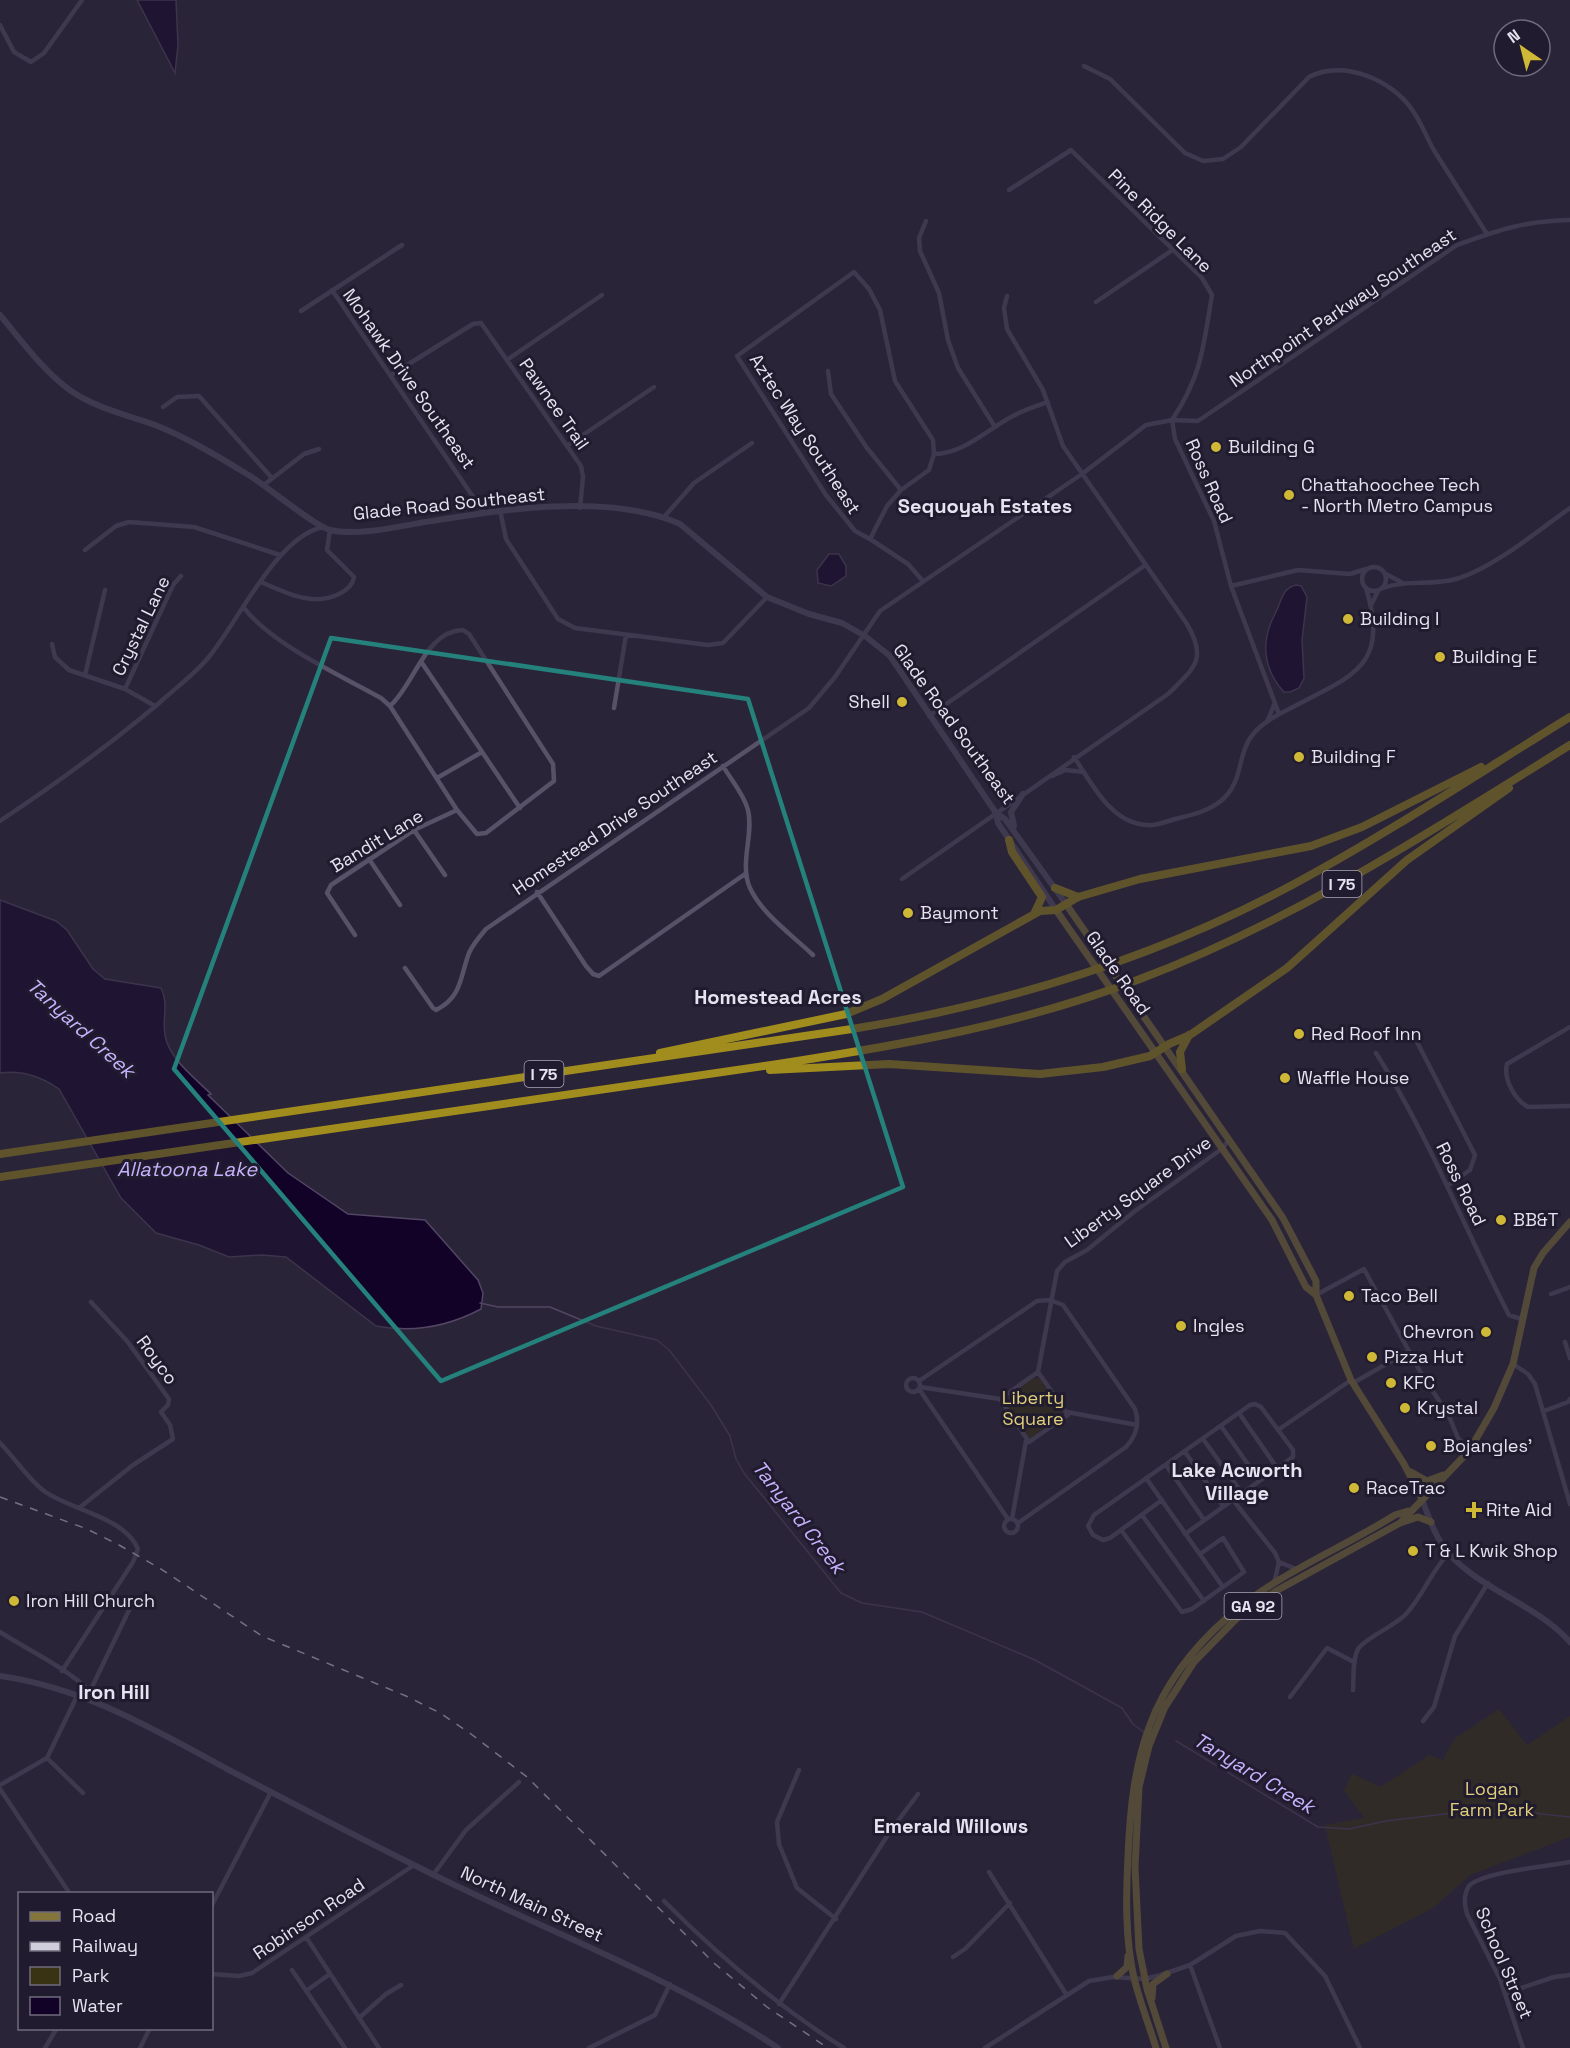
<svg xmlns="http://www.w3.org/2000/svg" width="1570" height="2048" font-family="'Space Grotesk',sans-serif">
	<style>
		.green { fill: #3a3313 }
		.water { fill: #120228; stroke: #524664; stroke-width: 1.5 }
		.lines { fill: none; stroke-linecap: round; stroke-linejoin: round }
		.stream { stroke: #524664; stroke-width: 1.5 }
		.street { stroke: #585268; stroke-width: 4.5 }
		.secondary { stroke: #585268; stroke-width: 6 }
		.primary { stroke: #84753b; stroke-width: 7 }
		.highway { stroke: #a18d1d; stroke-width: 8 }
		.rail { stroke: #d1cedb; stroke-width: 1.5; stroke-dasharray: 8 8; stroke-linecap: butt }
		.marked { fill: none; stroke: #24817b; stroke-width: 4.5; stroke-linejoin: round }
		.poi-dot { fill: #d0b837; stroke: #201b2e; stroke-width: 2 }
		.labels { text-anchor: middle; stroke-width: 6; stroke-linejoin: round; paint-order: stroke }
		.shield { fill: #201b2e; stroke: #aba7b6; stroke-width: 1.5 }
		.shield-label { font-size: 16px; font-weight: bold; fill: #e6e3f0 }
		.street-label { font-size: 18px; fill: #e6e3f0; stroke: #201b2e }
		.poi-label { font-size: 18px; fill: #e6e3f0; stroke: #201b2e; text-anchor: start }
		.park-label { font-size: 18px; fill: #e0cf7b; stroke: #201b2e }
		.neighbourhood-label { font-size: 20px; font-weight: bold; fill: #e6e3f0; stroke: #201b2e }
		.water-label { font-size: 20px; font-style: italic; fill: #c7b1fc; stroke: #201b2e }
	</style>
	<rect width="100%" height="100%" fill="#2a2438"/>
	<path class="green" d="M1033,1378L1040,1379L1063,1414L1030,1439L1004,1401Z
		M1499,1709L1527,1745L1570,1716V1837L1470,1875L1433,1908L1354,1949L1325,1825L1364,1818L1344,1790L1352,1774L1381,1787L1429,1755L1443,1760L1454,1739Z"/>
	<path class="water" d="M137,0H176L178,45L175,73Z
		M829,554H839L846,566V576L831,586L818,583L817,570Z
		M1296,585L1301,586L1307,597L1302,640L1304,678L1299,688L1290,692H1284C1262,668 1261,640 1275,614C1282,601 1281,589 1296,585Z
		M0,900L56,921L67,930L93,969L105,979L161,988C169,1004 162,1018 165,1035C169,1059 194,1077 211,1094L208,1095L288,1173L348,1214L425,1220L478,1280L483,1293L481,1309C449,1326 413,1333 376,1326L286,1257L262,1255L229,1257L199,1245L156,1233L121,1198L59,1089C42,1077 21,1070 0,1073Z"/>
	<g class="lines">
		<path class="stream" d="M480,1303L498,1307H550L596,1326L657,1340L670,1351L711,1405L730,1436L736,1459L744,1473L841,1593L862,1603L922,1612L1035,1660L1122,1708L1133,1724L1144,1732
			M1176,1741L1318,1827L1349,1829L1386,1821L1470,1811L1482,1815L1524,1812L1570,1817"/>
		<path class="street" d="M0,25L14,52L31,62L44,53L82,0
			M1084,66L1110,79L1185,153L1203,161L1223,159L1241,147L1309,77C1343,59 1393,80 1413,111C1422,124 1427,139 1435,152C1452,179 1470,207 1487,234
			M1009,190L1071,150L1202,278L1212,295C1203,348 1202,375 1172,420
			M926,221L919,238L920,251L939,293L948,340L958,368L995,427
			M332,290L484,513
			M1096,302L1171,251
			M301,311L402,245
			M507,360L602,295
			M828,371L831,394L867,448L901,490
			M391,375L473,324L481,323L581,466L583,477L580,508
			M163,407L177,397L199,396L272,478
			M1172,420L1175,439L1214,521L1231,586L1279,714
			M568,445L654,387
			M934,454C965,453 986,430 1013,416C1024,410 1037,406 1048,402
			M265,484L304,454L319,449
			M500,510L506,539L558,619L575,628L708,645L723,643L767,597
			M664,517L694,483L752,443
			M870,539L855,531L826,495L737,356L854,272L869,289L880,310L895,381L933,440L934,454L929,470L901,490L887,506L870,539L908,564L922,580
			M85,550L116,526L129,522L194,527L280,555
			M1362 579a12 12 0 1 1 24 0a12 12 0 1 1-24 0Z
			M1386,574L1401,582
			M261,582C286,593 313,607 339,594C347,590 353,585 354,577L327,550L330,530
			M1231,586L1298,570L1350,574L1366,569
			M1383,588C1407,579 1431,586 1456,579C1492,569 1539,530 1570,508
			M1371,605L1378,591
			M244,608C273,645 340,675 381,698L390,706L457,810L477,834L486,833L554,781L553,764L469,634L463,630C425,631 415,684 390,706
			M52,644L55,657L69,670L125,689L155,706
			M422,663L520,808
			M85,675L105,590
			M125,689L173,585L181,576
			M614,708L626,635
			M929,716L1144,566
			M1267,722L1274,705
			M1074,757C1093,785 1113,828 1153,825C1161,824 1171,820 1179,818C1196,814 1215,809 1227,795C1243,777 1238,751 1254,733C1263,722 1279,714 1291,708C1352,675 1390,668 1366,588
			M723,766C731,780 744,794 748,810C754,835 739,863 750,888C762,914 792,935 813,955
			M1052,776L1065,770L1084,772
			M437,778L482,752
			M0,821C54,785 108,746 158,704C174,689 194,675 208,658C239,621 276,537 323,527
			M414,830L445,875
			M369,859L400,905
			M902,879L1168,694C1194,668 1208,660 1187,624L1063,446L1043,390L1007,329L1004,308L1007,296
			M537,892L586,966L593,974L599,976L745,874
			M355,935L327,893L331,885L414,830L457,810
			M405,968L433,1008L436,1010C462,997 460,977 469,953C473,944 480,936 486,929L809,708L835,677L880,611L1082,474L1146,425L1172,420L1198,421L1457,245C1498,230 1525,221 1570,220
			M1570,1027L1507,1064C1503,1079 1515,1100 1528,1107L1570,1106
			M1409,1037L1416,1040L1475,1155L1470,1170L1447,1186
			M1376,1053C1429,1136 1464,1228 1509,1315L1524,1320
			M1551,1294L1570,1287
			M1316,1295L1364,1269L1422,1375L1448,1414L1458,1438L1469,1451
			M1565,1342L1570,1358
			M1513,1364L1528,1374L1535,1384L1570,1504
			M1038,1372L1057,1271L1065,1262L1087,1250L1135,1211L1223,1148L1229,1139
			M1038,1372L1068,1415L1029,1442L1000,1399Z
			M906 1385a7 7 0 1 1 14 0a7 7 0 1 1-14 0Z
			M919,1381L1037,1301L1050,1300L1063,1305L1135,1409C1140,1423 1136,1436 1126,1447L1018,1523
			M1353,1383L1409,1351
			M920,1387L1000,1399
			M919,1389L1008,1519
			M1544,1411L1568,1402L1570,1399
			M1067,1412L1137,1425
			M1239,1413L1277,1468
			M1221,1426L1259,1480
			M1278,1430L1351,1380
			M1203,1439L1242,1493
			M0,1443C15,1458 27,1478 44,1491C70,1510 125,1517 138,1549L133,1562L62,1671
			M1185,1452L1223,1506
			M1166,1465L1204,1520
			M1146,1478L1223,1587
			M1162,1500L1110,1538L1103,1540L1093,1535L1088,1526L1094,1515L1250,1405L1255,1404L1261,1407L1293,1450V1457L1185,1534
			M1233,1500L1275,1553L1279,1562L1274,1583
			M79,1508L133,1465L173,1439L170,1425L161,1412L168,1405L169,1399L127,1341L91,1302
			M1142,1515L1204,1601
			M1004 1526a7 7 0 1 1 14 0a7 7 0 1 1-14 0Z
			M1012,1519L1026,1441
			M1121,1530L1182,1612L1192,1609L1244,1572L1223,1538L1200,1554
			M1279,1562L1296,1569
			M0,1632C29,1651 80,1674 99,1702
			M1353,1690C1354,1677 1352,1661 1358,1649C1365,1638 1395,1626 1406,1614C1423,1596 1431,1571 1449,1553
			M90,1691L132,1604
			M1290,1697L1327,1648L1354,1662
			M1423,1721L1434,1707L1455,1636L1488,1583
			M47,1758L83,1793
			M799,1770L777,1822L779,1844L797,1888L836,1919
			M0,1785L47,1758L78,1694
			M0,1789L70,1894
			M989,1872L1066,1994
			M433,1875L466,1830L519,1782
			M664,1901C720,1957 777,2006 844,2048
			M212,1905L271,1792
			M306,1937L379,2048
			M953,1957L965,1949L1010,1903
			M1190,1965L1220,2048
			M292,1970L345,2048
			M212,1974L239,1976L252,1973L414,1865
			M306,1991L330,1974
			M1506,1993L1554,1977L1570,1975
			M779,2004L891,1830L918,1794
			M359,2018L386,1994L401,1985
			M45,2048L57,2028
			M140,2048L150,2028
			M589,2048L655,2015L670,1984
			M985,2048L1089,1981L1113,1977L1145,1979L1161,1975L1190,1965L1236,1936L1260,1931L1285,1933L1325,1976L1360,2048
			M1523,2048L1500,1979L1467,1914C1464,1904 1463,1895 1469,1886C1481,1872 1550,1866 1570,1862"/>
		<path class="secondary" d="M0,315C21,340 44,372 71,391C96,408 127,415 155,425C188,438 217,456 247,474C266,485 314,526 330,530C356,536 398,527 425,522C499,510 609,492 680,524L767,597L809,614L842,623L865,636L890,656L996,813L1005,819L1066,904
			M996,813L998,823L1056,910
			M1014,826L1011,812L1023,794
			M1422,1499C1429,1518 1436,1539 1449,1554C1483,1591 1536,1604 1570,1642
			M0,1676C85,1688 155,1730 229,1770C290,1802 352,1834 414,1865C535,1927 664,1972 778,2048"/>
		<path class="primary" d="M1066,904L1283,1218L1316,1281V1295L1351,1380L1404,1464L1422,1499
			M1056,910L1272,1220L1306,1287L1316,1295
			M1411,1472L1427,1481L1443,1475
			M1400,1523L1418,1517L1431,1522
			M1117,1976L1127,1967L1128,1956
			M1152,1998L1153,1984L1167,1974
			M1156,2048C1149,2025 1140,2002 1134,1978C1125,1938 1126,1897 1128,1856C1132,1756 1149,1686 1228,1617C1276,1574 1341,1549 1395,1515L1408,1511
			M1166,2048L1147,1989L1139,1949L1135,1867L1139,1787L1149,1746L1165,1707L1194,1662L1236,1619L1276,1591L1400,1523L1469,1451L1494,1408L1513,1364L1534,1268L1543,1253L1570,1222"/>
		<path class="highway" d="M1009,840L1012,852L1042,897L1035,912
			M1055,888L1078,897
			M660,1053L846,1014L882,999L1040,911L1056,910L1078,897L1140,879L1311,846L1362,827L1481,767
			M1182,1069L1180,1052L1189,1035
			M770,1070L889,1064L1040,1074L1103,1067L1150,1056L1169,1044L1190,1035L1287,968L1407,860L1509,788
			M0,1154L852,1029C1007,1004 1156,958 1294,884C1389,833 1479,773 1570,717
			M0,1177L778,1064C902,1045 1023,1024 1140,979C1294,921 1431,831 1570,745"/>
		<path class="rail" d="M0,1497L87,1529L119,1545L161,1569L262,1636L406,1696L440,1713L471,1734L527,1777L715,1964L767,2007L828,2048"/>
	</g>
	<path d="M0 0H1570V2048H0ZM331,638L748,699L903,1187L441,1381L174,1069Z" fill="#2a2438" fill-opacity=".55" fill-rule="evenodd"/>
	<path class="marked" d="M331,638L748,699L903,1187L441,1381L174,1069Z"/>
	<g class="poi-dot">
		<circle cx="1216" cy="447" r="6"/>
		<circle cx="1289" cy="495" r="6"/>
		<circle cx="1348" cy="619" r="6"/>
		<circle cx="1440" cy="657" r="6"/>
		<circle cx="902" cy="702" r="6"/>
		<circle cx="1299" cy="757" r="6"/>
		<circle cx="908" cy="913" r="6"/>
		<circle cx="1299" cy="1034" r="6"/>
		<circle cx="1285" cy="1078" r="6"/>
		<circle cx="1501" cy="1220" r="6"/>
		<circle cx="1349" cy="1296" r="6"/>
		<circle cx="1181" cy="1326" r="6"/>
		<circle cx="1486" cy="1332" r="6"/>
		<circle cx="1372" cy="1357" r="6"/>
		<circle cx="1391" cy="1383" r="6"/>
		<circle cx="1405" cy="1408" r="6"/>
		<circle cx="1431" cy="1446" r="6"/>
		<circle cx="1354" cy="1488" r="6"/>
		<path d="M1471 1501h6v6h6v6h-6v6h-6v-6h-6v-6h6z"/>
		<circle cx="1413" cy="1551" r="6"/>
		<circle cx="14" cy="1601" r="6"/>
	</g>
	<g class="labels">
		<g class="shield">
			<rect x="1322.5" y="871" width="39" height="26" rx="4.5"/>
			<rect x="524.5" y="1061" width="39" height="26" rx="4.5"/>
			<rect x="1224.5" y="1593" width="57" height="26" rx="4.5"/>
		</g>
		<g class="shield-label">
			<text x="1342" y="890">I 75</text>
			<text x="544" y="1080">I 75</text>
			<text x="1253" y="1612">GA 92</text>
		</g>
		<g class="street-label">
			<text transform="translate(1160 221) rotate(45)" y="6">Pine Ridge Lane</text>
			<text transform="translate(1343 308) rotate(-34)" y="6">Northpoint Parkway Southeast</text>
			<text transform="translate(409 379) rotate(55)" y="6">Mohawk Drive Southeast</text>
			<text transform="translate(554 404) rotate(55)" y="6">Pawnee Trail</text>
			<text transform="translate(805 434) rotate(57)" y="6">Aztec Way Southeast</text>
			<text transform="translate(1209 481) rotate(66)" y="6">Ross Road</text>
			<text transform="translate(449 504) rotate(-6)" y="6">Glade Road Southeast</text>
			<text transform="translate(141 626) rotate(-64)" y="6">Crystal Lane</text>
			<text transform="translate(954 724) rotate(54)" y="6">Glade Road Southeast</text>
			<text transform="translate(615 823) rotate(-34)" y="6">Homestead Drive Southeast</text>
			<text transform="translate(377 841) rotate(-31)" y="6">Bandit Lane</text>
			<text transform="translate(1118 973) rotate(55)" y="6">Glade Road</text>
			<text transform="translate(1461 1184) rotate(64)" y="6">Ross Road</text>
			<text transform="translate(1138 1192) rotate(-36)" y="6">Liberty Square Drive</text>
			<text transform="translate(157 1360) rotate(54)" y="6">Royco</text>
			<text transform="translate(532 1904) rotate(25)" y="6">North Main Street</text>
			<text transform="translate(309 1919) rotate(-34)" y="6">Robinson Road</text>
			<text transform="translate(1504 1963) rotate(67)" y="6">School Street</text>
		</g>
		<g class="poi-label">
			<text x="1228" y="453">Building G</text>
			<text x="1301" y="491">Chattahoochee Tech<tspan x="1301" dy="21">- North Metro Campus</tspan></text>
			<text x="1360" y="625">Building I</text>
			<text x="1452" y="663">Building E</text>
			<text x="890" y="708" text-anchor="end">Shell</text>
			<text x="1311" y="763">Building F</text>
			<text x="920" y="919">Baymont</text>
			<text x="1311" y="1040">Red Roof Inn</text>
			<text x="1297" y="1084">Waffle House</text>
			<text x="1513" y="1226">BB&amp;T</text>
			<text x="1361" y="1302">Taco Bell</text>
			<text x="1193" y="1332">Ingles</text>
			<text x="1474" y="1338" text-anchor="end">Chevron</text>
			<text x="1384" y="1363">Pizza Hut</text>
			<text x="1403" y="1389">KFC</text>
			<text x="1417" y="1414">Krystal</text>
			<text x="1443" y="1452">Bojangles'</text>
			<text x="1366" y="1494">RaceTrac</text>
			<text x="1486" y="1516">Rite Aid</text>
			<text x="1425" y="1557">T &amp; L Kwik Shop</text>
			<text x="26" y="1607">Iron Hill Church</text>
		</g>
		<g class="park-label">
			<text x="1033" y="1404">Liberty<tspan x="1033" dy="21">Square</tspan></text>
			<text x="1492" y="1795">Logan<tspan x="1492" dy="21">Farm Park</tspan></text>
		</g>
		<g class="neighbourhood-label">
			<text x="985" y="513">Sequoyah Estates</text>
			<text x="778" y="1004">Homestead Acres</text>
			<text x="1237" y="1477">Lake Acworth<tspan x="1237" dy="23">Village</tspan></text>
			<text x="114" y="1699">Iron Hill</text>
			<text x="951" y="1833">Emerald Willows</text>
		</g>
		<g class="water-label">
			<text transform="translate(81 1028) rotate(42)" y="7">Tanyard Creek</text>
			<text x="187" y="1176">Allatoona Lake</text>
			<text transform="translate(799 1517) rotate(52)" y="7">Tanyard Creek</text>
			<text transform="translate(1254 1773) rotate(31)" y="7">Tanyard Creek</text>
		</g>
	</g>
	<rect x="18" y="1892" width="195" height="138" fill="#201b2e" stroke="#6f6b7c" stroke-width="1.5"/>
	<rect x="30" y="1912" width="30" height="9" fill="#84753b" stroke="#6f6b7c" stroke-width="1.5"/>
	<text x="72" y="1922" font-size="18" fill="#e6e3f0">Road</text>
	<rect x="30" y="1942" width="30" height="9" fill="#d1cedb" stroke="#6f6b7c" stroke-width="1.5"/>
	<text x="72" y="1952" font-size="18" fill="#e6e3f0">Railway</text>
	<rect x="30" y="1967" width="30" height="18" fill="#3a3313" stroke="#6f6b7c" stroke-width="1.5"/>
	<text x="72" y="1982" font-size="18" fill="#e6e3f0">Park</text>
	<rect x="30" y="1997" width="30" height="18" fill="#120228" stroke="#6f6b7c" stroke-width="1.5"/>
	<text x="72" y="2012" font-size="18" fill="#e6e3f0">Water</text>
	<g transform="translate(1522 48) rotate(325)"><circle r="28" fill="#201b2e" stroke="#6f6b7c" stroke-width="1.5"/>
	<path d="M0-4.5L10 22L0 15L-10 22Z" fill="#d0b837"/>
	<text y="-9" font-size="16" font-weight="bold" text-anchor="middle" fill="#e6e3f0">N</text>
	</g>
</svg>
